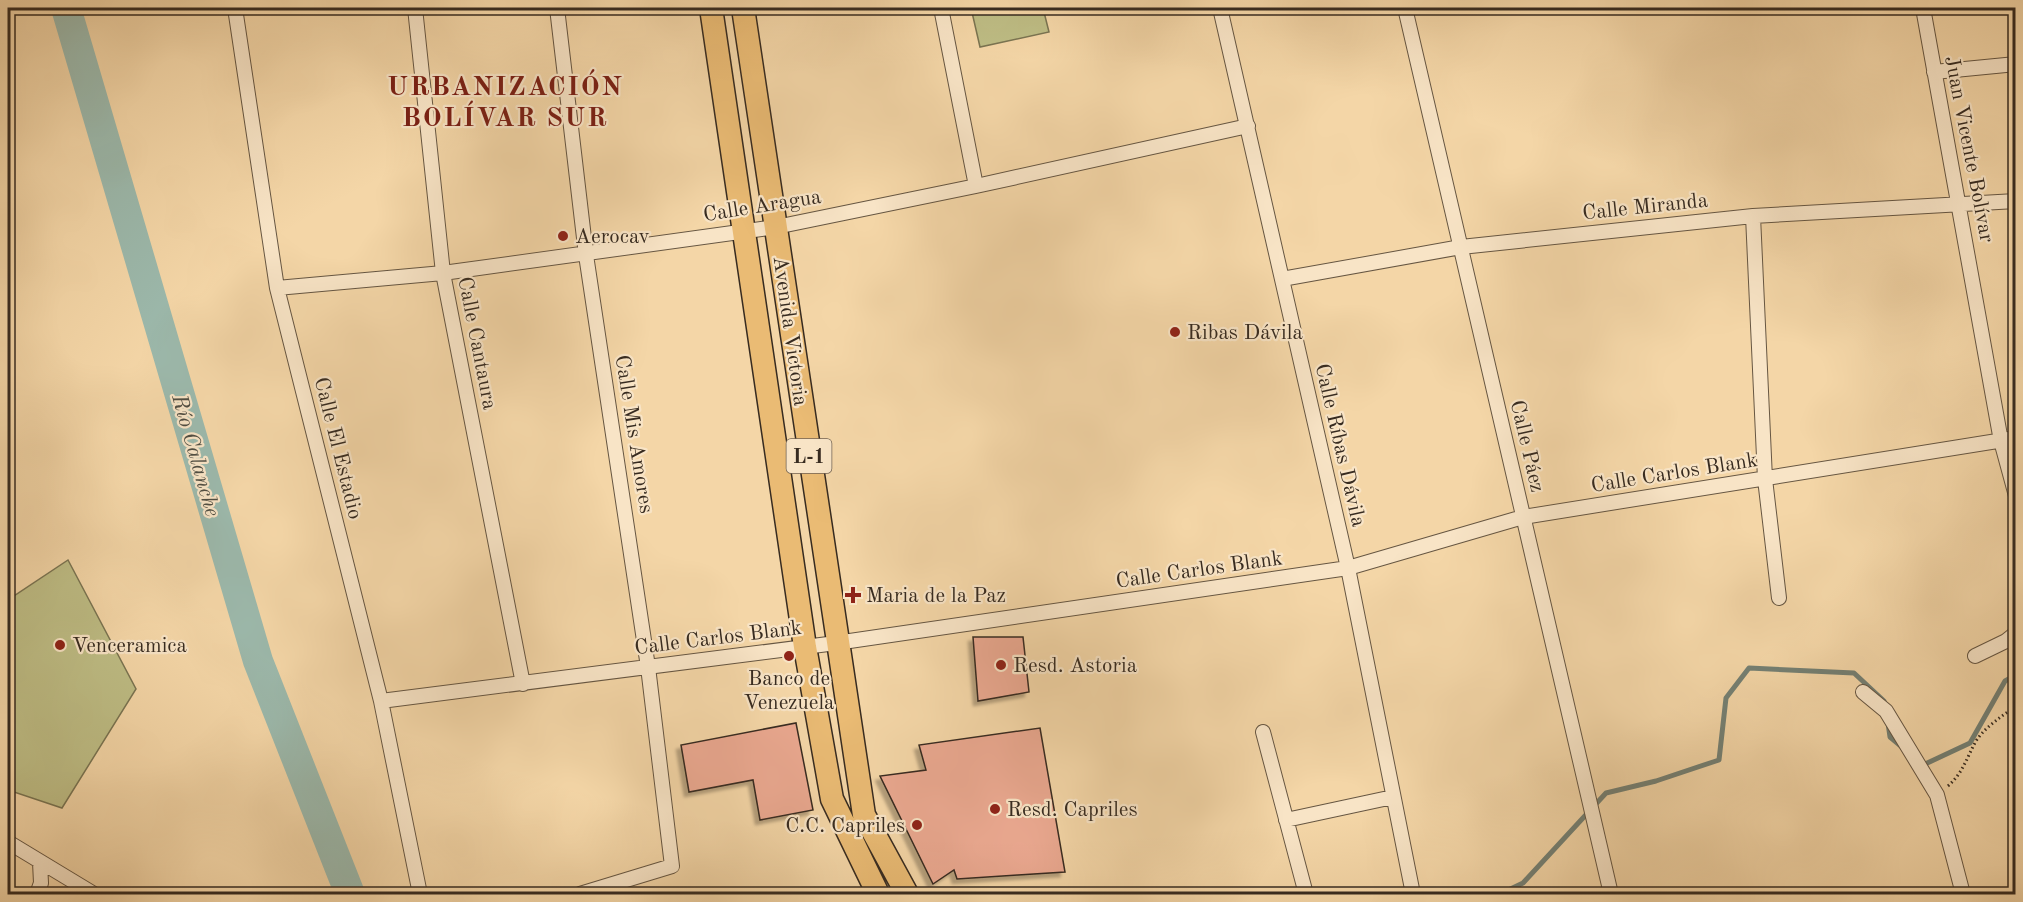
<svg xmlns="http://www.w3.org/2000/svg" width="2023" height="902" font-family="'Old Standard TT',serif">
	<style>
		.green { fill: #bebd85; stroke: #7a7452; stroke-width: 1.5 }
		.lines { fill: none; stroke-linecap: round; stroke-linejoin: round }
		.stream { stroke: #748074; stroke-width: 5 }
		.river { stroke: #9cb9ac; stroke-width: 30 }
		.building { fill: #eaa890; stroke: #372b20; stroke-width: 1.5; filter: url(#shadow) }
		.minor-casing { stroke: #665642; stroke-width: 16 }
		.primary-casing { stroke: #372b20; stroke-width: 25 }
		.path { stroke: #372b20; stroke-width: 3; stroke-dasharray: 1.5 3; stroke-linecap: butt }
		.minor { stroke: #f8e4c6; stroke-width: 14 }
		.primary { stroke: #eabb74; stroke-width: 22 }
		.poi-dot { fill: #8f2418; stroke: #f8e4c6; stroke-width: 2 }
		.labels { text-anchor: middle; stroke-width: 4.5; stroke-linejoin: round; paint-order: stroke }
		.shield { fill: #f8e4c6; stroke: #716252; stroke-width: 1.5 }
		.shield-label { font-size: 20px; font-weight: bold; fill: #372b20 }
		.street-label { font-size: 21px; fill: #372b20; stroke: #f8e4c6 }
		.poi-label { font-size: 21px; fill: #372b20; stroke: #f8e4c6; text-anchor: start }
		.water-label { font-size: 22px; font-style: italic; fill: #504e43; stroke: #f8e4c6 }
		.district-label { font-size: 27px; font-weight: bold; letter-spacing: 1.5px; fill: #7a1f14; stroke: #f8e4c6 }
	</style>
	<defs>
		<filter id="shadow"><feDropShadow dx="-4.5" dy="4.5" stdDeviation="1.5" flood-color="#0004"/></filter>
	</defs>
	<rect width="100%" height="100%" fill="#f4d6a7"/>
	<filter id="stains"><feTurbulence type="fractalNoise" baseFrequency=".00333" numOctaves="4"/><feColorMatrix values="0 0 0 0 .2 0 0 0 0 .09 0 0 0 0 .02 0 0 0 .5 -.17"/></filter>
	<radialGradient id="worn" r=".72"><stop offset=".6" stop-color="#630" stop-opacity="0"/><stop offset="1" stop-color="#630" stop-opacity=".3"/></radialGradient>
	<path class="green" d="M971,8H1043L1049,32L980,47Z
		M68,560L136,689L62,808L8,790V600Z"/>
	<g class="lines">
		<path class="stream" d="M1888,723L1890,737L1902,747
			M1923,765L1970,743L2005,681L2016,675
			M1500,894L1523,883L1606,793L1656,781L1719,760L1726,698L1749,668L1854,673L1884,701L1886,708"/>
		<path class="river" d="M66,8L258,661L350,894"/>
	</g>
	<path class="building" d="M973,637H1023L1029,692L978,701Z
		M796,723L813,810L760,820L753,780L689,792L681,745Z
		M1040,728L1065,872L957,879L954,870L933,884L880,776L926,770L919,745Z"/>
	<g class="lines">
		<defs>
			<path id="minor" d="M235,8L277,288L381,701L420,894
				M415,8L443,273L523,684
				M557,8L586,255L648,667L672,866L580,894
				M941,8L976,186
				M1220,8L1348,568L1413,894
				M1405,8L1611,894
				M1923,8L2001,441L2016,496
				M1934,72L2016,64
				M1753,216L1765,479L1779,598
				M1282,279L1461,247L1753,216L2016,201
				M277,288L443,273L776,227L976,186L1248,126
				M1975,656L2006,641L2016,633
				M1863,692L1886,711L1937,795L1963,894
				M381,701L836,643L1348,568L1523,517L2016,438
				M1263,732L1306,894
				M1286,820L1393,797
				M8,842L94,894
				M37,894L41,883L40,862"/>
			<path id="primary" d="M711,8L805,647L832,799L878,894
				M743,8L864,815L907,894"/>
		</defs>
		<use href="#minor" class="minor-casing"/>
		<use href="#primary" class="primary-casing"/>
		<path class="path" d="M1948,786C1963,773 1967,757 1976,741C1986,726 2001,717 2016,706"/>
		<use href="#minor" class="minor"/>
		<use href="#primary" class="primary"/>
	</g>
	<g class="poi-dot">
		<circle cx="563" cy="236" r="6"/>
		<circle cx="1175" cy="332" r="6"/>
		<path d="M850 586h6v6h6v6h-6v6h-6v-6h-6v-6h6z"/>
		<circle cx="60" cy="645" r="6"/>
		<circle cx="789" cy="656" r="6"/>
		<circle cx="1001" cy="665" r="6"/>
		<circle cx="995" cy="809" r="6"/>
		<circle cx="917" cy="825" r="6"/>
	</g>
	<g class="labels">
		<rect class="shield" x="786.5" y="439" width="45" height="34" rx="4.5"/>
		<g class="shield-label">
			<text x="809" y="463">L-1</text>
		</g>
		<g class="street-label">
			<text transform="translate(1970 149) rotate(79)" y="7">Juan Vicente Bolívar</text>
			<text transform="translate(762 205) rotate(-9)" y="7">Calle Aragua</text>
			<text transform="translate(1645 206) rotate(-6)" y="7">Calle Miranda</text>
			<text transform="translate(791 331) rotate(82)" y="7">Avenida Victoria</text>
			<text transform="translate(478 343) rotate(79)" y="7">Calle Cantaura</text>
			<text transform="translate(635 434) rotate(81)" y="7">Calle Mis Amores</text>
			<text transform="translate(1341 445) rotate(77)" y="7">Calle Ríbas Dávila</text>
			<text transform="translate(1528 446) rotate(77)" y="7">Calle Páez</text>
			<text transform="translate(339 448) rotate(76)" y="7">Calle El Estadio</text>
			<text transform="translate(1674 472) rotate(-9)" y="7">Calle Carlos Blank</text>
			<text transform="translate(1199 569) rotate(-8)" y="7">Calle Carlos Blank</text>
			<text transform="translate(718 637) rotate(-7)" y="7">Calle Carlos Blank</text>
		</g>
		<g class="poi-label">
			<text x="575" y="243">Aerocav</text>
			<text x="1187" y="339">Ribas Dávila</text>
			<text x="866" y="602">Maria de la Paz</text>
			<text x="72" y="652">Venceramica</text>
			<text x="1013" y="672">Resd. Astoria</text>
			<text x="789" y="685" text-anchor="middle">Banco de<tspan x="789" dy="24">Venezuela</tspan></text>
			<text x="1007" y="816">Resd. Capriles</text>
			<text x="905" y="832" text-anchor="end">C.C. Capriles</text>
		</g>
		<g class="water-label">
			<text transform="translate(197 455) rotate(74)" y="8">Río Calanche</text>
		</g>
		<g class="district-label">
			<text x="505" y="95">URBANIZACIÓN<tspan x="505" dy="31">BOLÍVAR SUR</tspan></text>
		</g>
	</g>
	<rect width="2023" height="902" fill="none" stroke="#f4d6a7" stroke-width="30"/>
	<rect x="9" y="9" width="2005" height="884" fill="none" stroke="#372b20" stroke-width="3"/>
	<rect x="15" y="15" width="1993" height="872" fill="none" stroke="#372b20" stroke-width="1.5"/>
	<rect width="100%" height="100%" filter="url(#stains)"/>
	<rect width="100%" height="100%" fill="url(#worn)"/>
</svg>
